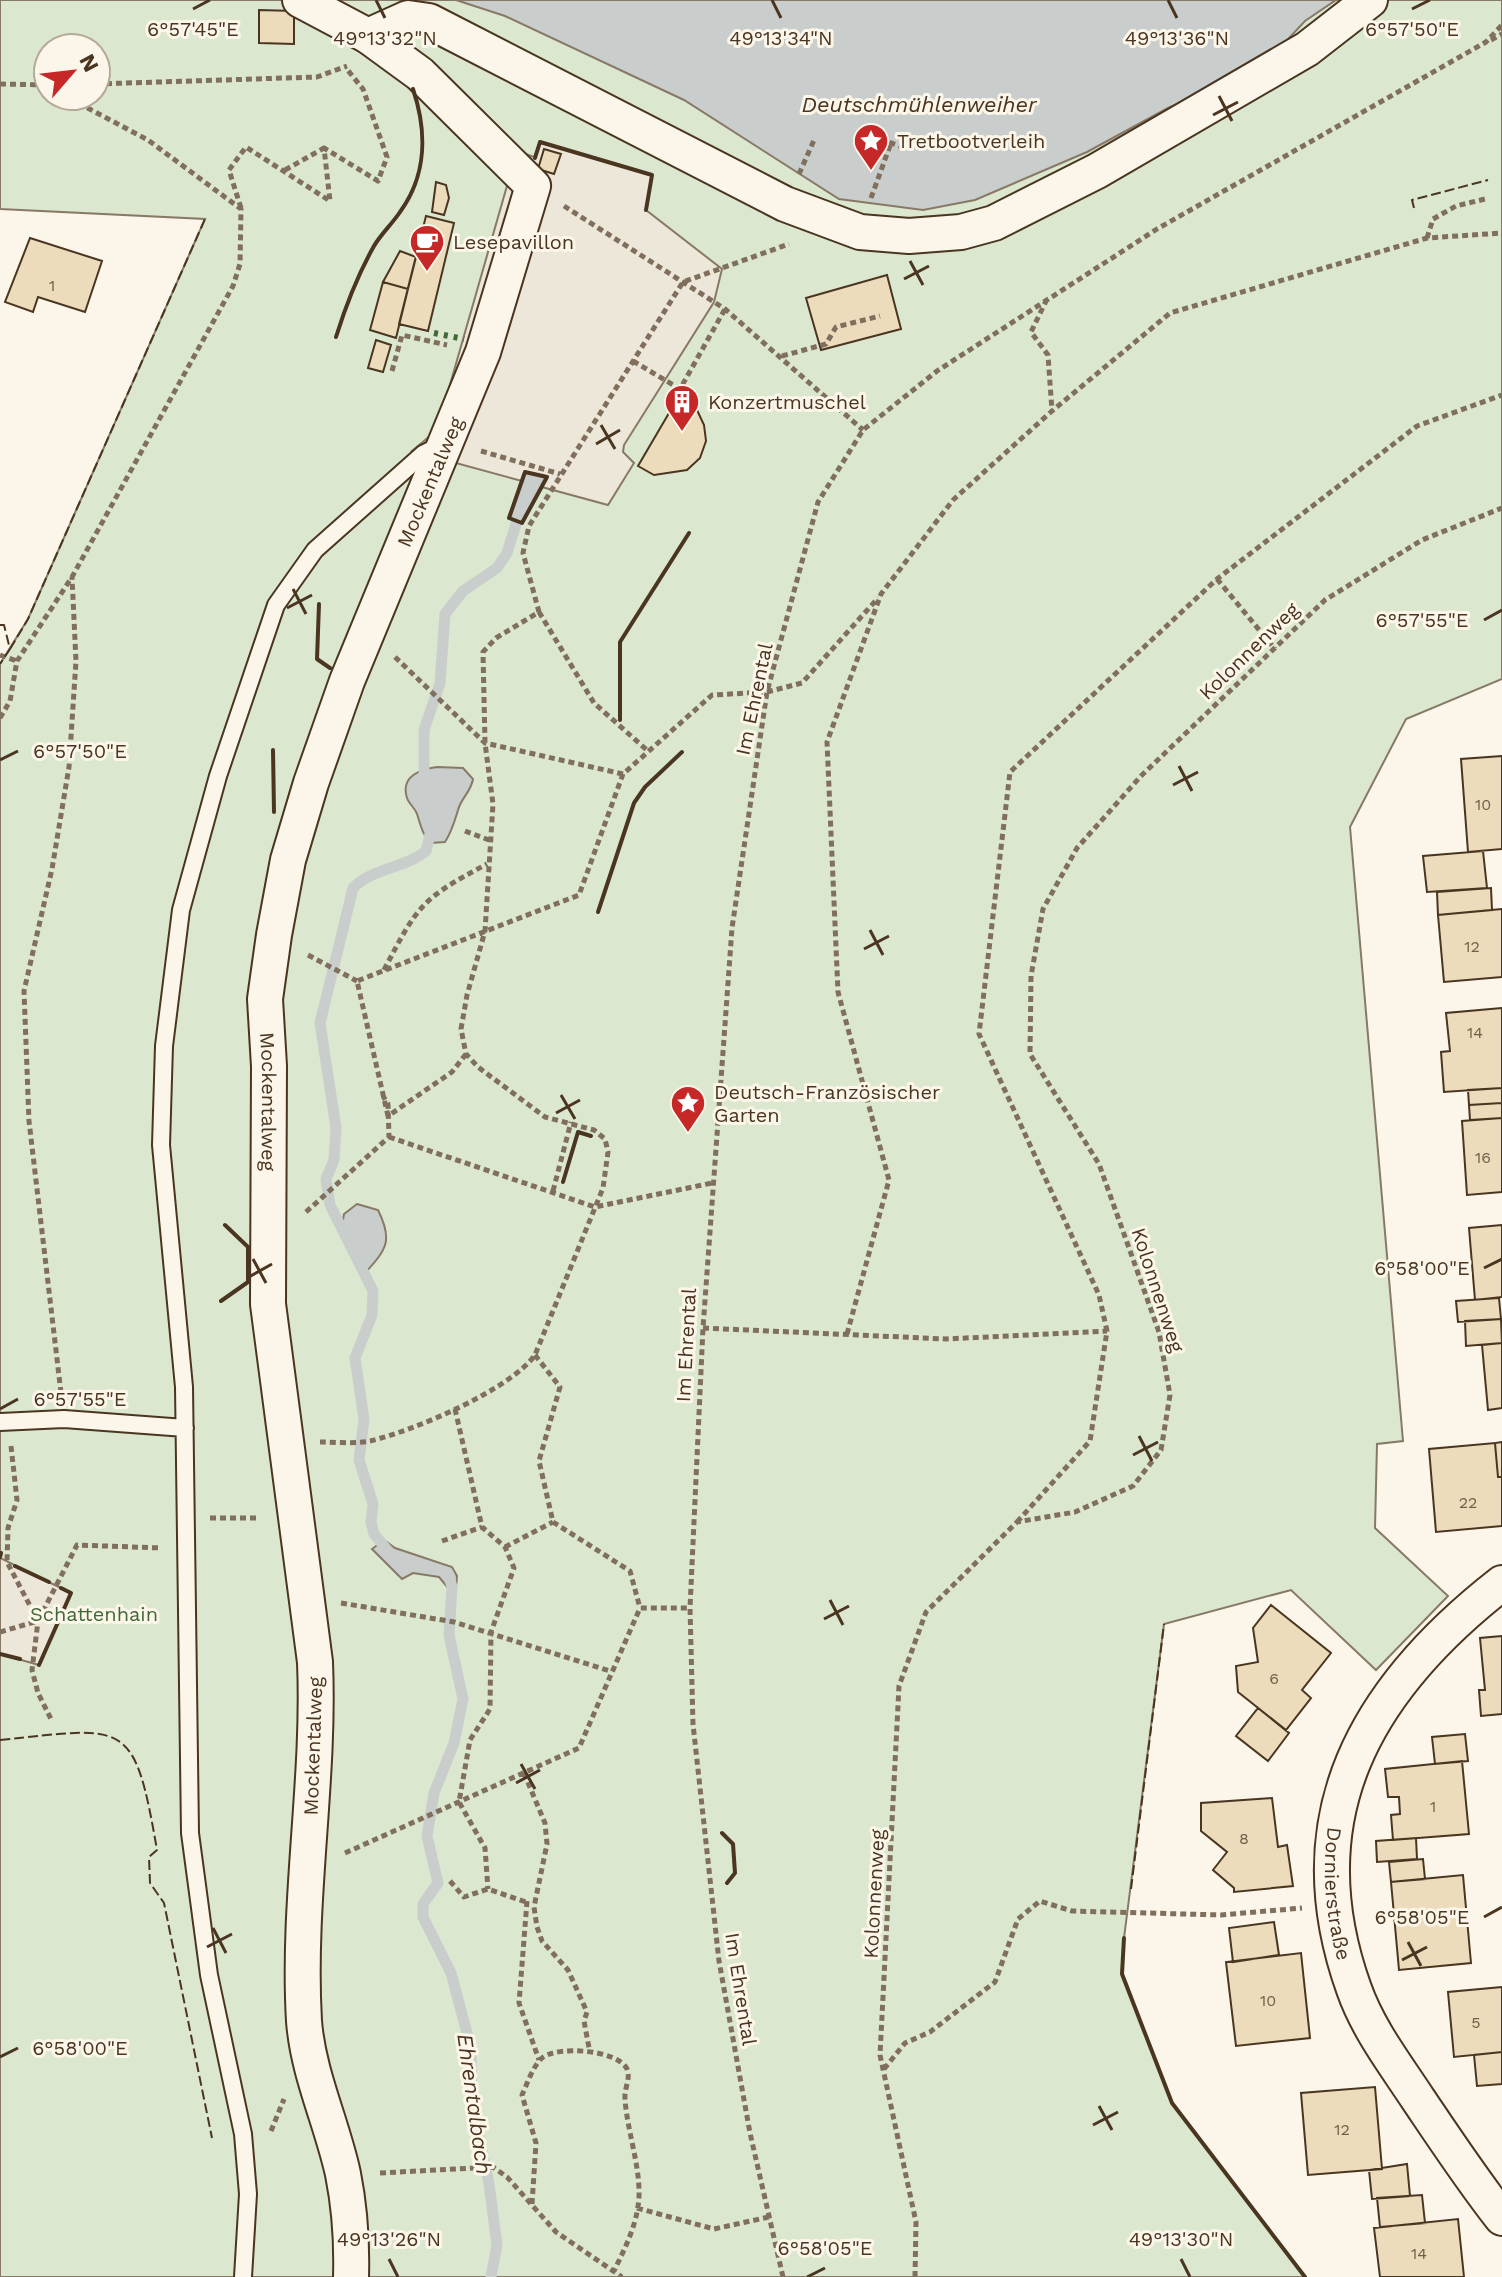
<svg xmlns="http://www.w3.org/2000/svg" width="1502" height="2277" font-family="'Work Sans',sans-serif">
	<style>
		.green { fill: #dce7d0; stroke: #887966; stroke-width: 2; fill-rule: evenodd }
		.parking { fill: #ede7d9; stroke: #887966; stroke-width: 2 }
		.water { fill: #c9cecd; stroke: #887966; stroke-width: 2 }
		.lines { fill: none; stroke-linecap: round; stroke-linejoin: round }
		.stream { stroke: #c9cecd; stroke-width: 11 }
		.building { fill: #ecdcbc; stroke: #4a3520; stroke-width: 2 }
		.lane-casing { stroke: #4a3520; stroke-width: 20 }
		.street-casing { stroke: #4a3520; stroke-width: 38 }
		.path { stroke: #7f6f5c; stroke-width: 5; stroke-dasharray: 6 4; stroke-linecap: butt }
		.lane { stroke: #fbf6e9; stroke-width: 16 }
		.street { stroke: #fbf6e9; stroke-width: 34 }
		.hedge { stroke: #436837; stroke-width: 6; stroke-dasharray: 4 6; stroke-linecap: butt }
		.fence { stroke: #4a3520; stroke-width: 2; stroke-dasharray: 10 4; stroke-linecap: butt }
		.wall { stroke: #4a3520; stroke-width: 4 }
		.ticks { fill: none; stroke: #4a3520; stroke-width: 3 }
		.labels { text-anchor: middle; stroke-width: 6; stroke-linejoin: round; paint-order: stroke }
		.number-label { font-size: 16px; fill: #725f47 }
		.poi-label { font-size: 20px; fill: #4a3520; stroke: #fbf6e9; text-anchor: start }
		.street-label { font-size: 20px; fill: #4a3520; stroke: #fbf6e9 }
		.park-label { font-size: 20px; fill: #436837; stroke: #fbf6e9 }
		.water-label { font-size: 22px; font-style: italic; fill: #4a3520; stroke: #fbf6e9 }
		.ticks-label { font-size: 20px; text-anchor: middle; fill: #4a3520; stroke: #fbf6e9; stroke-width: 6; stroke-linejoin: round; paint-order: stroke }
	</style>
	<rect width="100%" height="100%" fill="#fbf6e9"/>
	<path class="green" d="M0,0H1502V679L1406,719L1350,827L1403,1441L1377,1444L1375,1528L1448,1596L1376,1670L1291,1590L1164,1624L1124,1938L1122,1974L1172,2103L1305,2277H0V664L28,619L205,219L0,209ZM48,48H96V96H48Z"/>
	<path class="parking" d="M540,142L652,175L646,210L722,269L714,302L624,445L623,452L634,463L608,505L542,487L547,477L526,472L522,481L412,451L437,430L517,151L534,157Z
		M0,1558L71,1593L39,1665L0,1654Z"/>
	<path class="water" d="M456,0H1336L1305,21L1275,53L1231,81L1168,108L1087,152L975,200L923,210L839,199L684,100L505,16Z
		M525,472L547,477L522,523L509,518Z
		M437,767L463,768L473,779C471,792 461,798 458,810C454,823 452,831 445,842L430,843C422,833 421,826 417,814C415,808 409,804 407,798C400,776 421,769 437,767Z
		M357,1204L378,1210C393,1240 387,1249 365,1273L341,1231L344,1214Z
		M384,1540L395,1548L452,1567L457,1576L456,1588H448L439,1577L413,1573L402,1579L372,1549Z"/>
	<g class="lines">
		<path class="stream" d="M424,782V730L440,683L445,614L463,591L497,568L507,553L521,508
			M388,1551L374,1534L371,1522L373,1504L359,1460L364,1420L355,1358L372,1315L373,1291L330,1205L326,1179L334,1160L336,1128L320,1023L353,888C374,867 404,869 426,851L431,830
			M448,1573L452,1587L449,1635L463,1699L454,1743L434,1793L427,1836L438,1883L423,1904V1917L451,1973L471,2048L472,2102L489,2184L497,2245L491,2277"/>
	</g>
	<path class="building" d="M259,10L294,11V44L259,43Z
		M544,149L561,154L554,174L538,169Z
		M436,182L446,185L449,198L444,215L432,212Z
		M426,216L454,223L428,331L399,324Z
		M30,238L102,261L85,312L38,297L33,312L5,302Z
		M400,251L416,257L408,289L383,282Z
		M887,275L901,329L821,350L806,298Z
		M383,282L408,289L396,338L370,330Z
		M376,340L391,345L383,372L368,368Z
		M679,396L697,410L704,425L706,441L700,458L687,470L654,475L638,466Z
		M1502,756V849L1468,852L1461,759Z
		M1483,851L1487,888L1427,892L1423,856Z
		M1491,888L1492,910L1438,915L1437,892Z
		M1502,909V977L1444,982L1438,915Z
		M1502,1008V1088L1444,1092L1441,1052L1450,1051L1446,1013Z
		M1502,1088V1103L1469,1105L1468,1090Z
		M1502,1103V1118L1470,1120L1469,1105Z
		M1502,1118V1192L1467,1195L1462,1121Z
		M1502,1225V1297L1475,1300L1469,1228Z
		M1499,1298L1501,1319L1458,1322L1456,1301Z
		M1501,1319L1502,1343L1466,1346L1465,1321Z
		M1502,1343V1408L1488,1410L1482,1345Z
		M1502,1442V1477H1498L1495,1443Z
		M1495,1443L1498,1477H1502V1526L1436,1532L1429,1449Z
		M1271,1605L1331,1653L1302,1690L1311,1698L1286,1730L1238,1692L1236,1666L1258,1662L1253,1628Z
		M1502,1636V1714L1481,1716L1479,1690H1485L1480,1638Z
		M1258,1708L1289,1733L1268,1761L1236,1736Z
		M1465,1734L1468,1761L1435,1764L1432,1737Z
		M1462,1761L1469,1834L1393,1840L1391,1815L1400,1814L1399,1797H1388L1385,1769Z
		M1272,1798L1278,1847L1287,1845L1293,1886L1234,1892V1888L1213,1870L1227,1852L1201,1831V1803Z
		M1416,1838L1417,1859L1377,1862L1376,1841Z
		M1423,1859L1425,1879L1391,1882L1389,1862Z
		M1463,1875L1471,1963L1399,1970L1391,1882Z
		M1274,1922L1279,1955L1233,1962L1229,1928Z
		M1301,1953L1310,2038L1236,2046L1226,1962Z
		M1502,1987V2052L1454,2057L1448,1992Z
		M1502,2052V2084L1477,2086L1474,2055Z
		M1375,2087L1382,2169L1308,2175L1301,2093Z
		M1407,2164L1410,2196L1372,2199L1369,2170Z
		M1422,2195L1425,2223L1380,2227L1377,2198Z
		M1458,2219L1464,2277H1380L1374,2228Z"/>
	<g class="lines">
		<defs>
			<path id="lane" d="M0,1422L64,1419L185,1428
				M243,2277L248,2194L243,2134L209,1975L190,1833L184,1387L161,1145L164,1046L181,910L218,776L276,605L315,550L423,454L441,445"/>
			<g id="street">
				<path id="s1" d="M300,0L368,36L420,74L533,186L483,352L347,681L311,783L288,860L274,935L265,999L269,1066L268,1304L315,1662C320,1781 297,1901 304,2021C308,2074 332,2123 343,2174C350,2209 352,2242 351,2277"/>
				<path d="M368,36L408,18L429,21L785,204L860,232L909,236L961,232L994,223L1097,171L1307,49L1370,0"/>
				<path id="s2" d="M1502,1583C1366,1689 1292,1816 1354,1989C1368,2029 1395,2064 1418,2099C1445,2139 1472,2180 1502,2218"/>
			</g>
		</defs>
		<use href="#lane" class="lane-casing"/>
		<use href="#street" class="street-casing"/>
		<path class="path" d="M1491,40L1502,34
			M0,84L48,85
			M96,84L317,77L347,66
			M880,139L902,147
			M285,170L324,148
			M799,174L815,138
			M871,198L891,143
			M564,206L725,309L863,430
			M241,208L229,170L246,147L330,201L324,148L378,181L387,157L363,89L346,68
			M1427,238L1433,219L1456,206L1485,199
			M1047,299L1031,332L1048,355L1052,411
			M782,356L826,344L836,327L880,316
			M633,361L680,389L725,309
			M392,371L402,335L447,345
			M481,451L560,474
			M1217,579L1275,649
			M539,612L594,703L648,751
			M0,655L17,661
			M395,657L485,743L623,774L712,695L767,692L802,683L878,598
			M0,718L10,701L17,661L72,577L233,286L240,264L241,209L148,140L65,96
			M465,831L489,840
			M308,955L357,981
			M384,970C418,905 421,899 487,864
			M466,1054L452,1072L388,1116L357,981L579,895L623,774
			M389,1137L595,1207L712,1183
			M553,1191L571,1122
			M306,1212L389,1137L388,1104L383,1096
			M703,1328L946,1339L1107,1331
			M847,1334L889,1180L838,992L827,742L881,594L953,500L1052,411L1170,313L1427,238L1502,233
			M535,1355L560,1387L539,1461L553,1522L630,1571L640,1608
			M61,1393L29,1121L24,991L52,869L69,767L76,661L72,577
			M455,1409L482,1527L505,1547L514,1568L491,1632L490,1709L470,1740L459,1802L485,1848L488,1889
			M320,1442C336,1442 355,1444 370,1441C413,1431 510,1390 535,1355L603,1188L608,1152L605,1139L594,1130L545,1117L478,1067L466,1054L461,1029L467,995L485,931L493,804L485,743L483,652L496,638L539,612L523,553L529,526L683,282L789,244
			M11,1446L17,1500L8,1528L7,1562L38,1621L32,1670L38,1693L51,1719
			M210,1518H260
			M1017,1522L1090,1441L1107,1331L1099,1295L979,1034L1010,772L1217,579L1417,426L1502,395
			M442,1541L482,1527
			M505,1547L553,1522
			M341,1603L454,1622L610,1671
			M0,1632L38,1621L77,1545L162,1548
			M524,1773L545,1823L547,1844L534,1907L537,1927L542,1941L568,1970L587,2012L584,2021L590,2053
			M345,1853L579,1748L640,1608H690
			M450,1881L464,1897L488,1889L529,1903
			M527,1901L519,2003L539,2060
			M884,2069L905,2043L930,2032L995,1982L1018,1919L1040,1901L1072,1911L1221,1915L1302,1908
			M271,2131L284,2099
			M380,2173L493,2167L507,2177L556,2232L622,2277
			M532,2204L536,2143L522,2095C527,2084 533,2066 542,2058C558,2045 618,2050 627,2069C631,2079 624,2088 625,2099C627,2130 640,2165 639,2196C638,2223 625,2248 614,2271
			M637,2208L714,2229L769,2217
			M783,2277L750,2133L719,1961L693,1724L690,1608L703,1328L732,928L767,692L818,502L863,430L937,371L1157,229L1486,42L1502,25
			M915,2277L916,2222L880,2055L899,1686L926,1612L1017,1522L1075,1512L1133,1486L1161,1450L1170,1395L1159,1332L1099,1164L1030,1054L1031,976L1043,909L1077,848L1141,776L1325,600L1422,540L1502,508"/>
		<use href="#lane" class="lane"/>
		<use href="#street" class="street"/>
		<path class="hedge" d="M434,333L464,339"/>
		<path class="fence" d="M1414,208L1412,200L1488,180
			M0,625H4L10,649L0,664
			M10,649L28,619L205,219
			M0,1740C127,1727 134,1717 157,1850L149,1857L150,1883L164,1903L212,2138
			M1131,1889L1164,1624"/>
		<path class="wall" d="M535,158L540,142L652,175L646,210
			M336,337C346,305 357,276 374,246C381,234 392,224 400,212C427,175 427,131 413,89
			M525,472L547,477L522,523L509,518Z
			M319,604L317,659L330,668
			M620,720V642L689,533
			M273,750L274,812
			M598,912L634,803L645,787L682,752
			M563,1182L578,1132L591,1136
			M221,1301L248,1282V1247L225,1225
			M0,1557L1,1553
			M15,1566L49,1582
			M0,1654L20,1659
			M39,1665L71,1593L61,1588
			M722,1833L733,1844L735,1873L727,1883
			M1124,1938L1122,1974L1172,2103L1305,2277"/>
	</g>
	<path class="ticks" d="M376,0L385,18M772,0L781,18M1168,0L1177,18M193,9L210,0M1412,9L1430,0M1219,96L1232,121M1213,115L1238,102M910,261L923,285M904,279L929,266M601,425L615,449M596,444L620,430M293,589L306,614M287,608L312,595M1484,620L1502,610M0,760L18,751M1179,766L1192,791M1173,785L1198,772M870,930L883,955M864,949L889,936M561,1095L575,1119M556,1113L580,1100M253,1259L266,1283M1484,1268L1502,1259M247,1278L272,1264M0,1409L18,1399M1139,1436L1152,1461M1133,1455L1158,1442M830,1600L843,1625M824,1619L849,1606M521,1764L535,1789M516,1783L540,1770M1484,1917L1502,1907M213,1928L226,1953M1408,1942L1421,1966M207,1947L232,1934M1402,1960L1427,1947M0,2057L18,2048M1099,2106L1112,2130M1093,2125L1118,2112M389,2259L398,2277M1181,2259L1190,2277M807,2277L825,2268"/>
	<defs>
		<symbol id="sight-pin" viewBox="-11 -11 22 30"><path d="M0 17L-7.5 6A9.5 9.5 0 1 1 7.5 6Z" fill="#c62828" stroke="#fbf6e9"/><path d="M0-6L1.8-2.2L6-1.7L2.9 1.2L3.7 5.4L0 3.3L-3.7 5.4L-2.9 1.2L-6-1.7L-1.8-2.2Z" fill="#fff"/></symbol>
		<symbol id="cafe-pin" viewBox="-11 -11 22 30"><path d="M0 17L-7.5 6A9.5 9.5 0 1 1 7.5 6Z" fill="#c62828" stroke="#fbf6e9"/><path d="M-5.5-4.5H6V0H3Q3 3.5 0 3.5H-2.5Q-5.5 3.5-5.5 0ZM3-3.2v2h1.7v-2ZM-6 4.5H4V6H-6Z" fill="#fff"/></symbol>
		<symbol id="building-pin" viewBox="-11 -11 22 30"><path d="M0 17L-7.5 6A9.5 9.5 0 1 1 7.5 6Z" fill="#c62828" stroke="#fbf6e9"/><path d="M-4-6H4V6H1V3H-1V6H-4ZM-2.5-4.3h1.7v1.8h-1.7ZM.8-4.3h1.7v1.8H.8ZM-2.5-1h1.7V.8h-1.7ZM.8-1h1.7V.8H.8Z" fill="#fff"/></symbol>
	</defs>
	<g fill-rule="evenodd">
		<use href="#sight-pin" x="851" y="121" width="40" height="54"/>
		<use href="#cafe-pin" x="407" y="222" width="40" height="54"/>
		<use href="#building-pin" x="662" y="382" width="40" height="54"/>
		<use href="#sight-pin" x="668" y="1083" width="40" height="54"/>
	</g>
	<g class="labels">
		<g class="number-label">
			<text x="52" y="291">1</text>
			<text x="1483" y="810">10</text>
			<text x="1472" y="952">12</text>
			<text x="1475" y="1038">14</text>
			<text x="1483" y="1163">16</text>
			<text x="1468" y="1508">22</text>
			<text x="1274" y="1684">6</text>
			<text x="1433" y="1812">1</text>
			<text x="1244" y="1844">8</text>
			<text x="1268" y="2006">10</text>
			<text x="1476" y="2028">5</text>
			<text x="1342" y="2135">12</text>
			<text x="1419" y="2259">14</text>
		</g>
		<g class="poi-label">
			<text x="897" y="148">Tretbootverleih</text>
			<text x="453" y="249">Lesepavillon</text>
			<text x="708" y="409">Konzertmuschel</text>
			<text x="714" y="1099">Deutsch-Französischer<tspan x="714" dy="23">Garten</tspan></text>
		</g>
		<g class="street-label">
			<text transform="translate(430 482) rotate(-67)" y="7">Mockentalweg</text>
			<text transform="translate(1249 651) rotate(-44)" y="7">Kolonnenweg</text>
			<text transform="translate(754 699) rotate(-78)" y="7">Im Ehrental</text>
			<text dy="7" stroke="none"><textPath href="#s1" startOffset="1262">Mockentalweg</textPath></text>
			<text transform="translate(1158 1290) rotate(72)" y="7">Kolonnenweg</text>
			<text transform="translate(686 1345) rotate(-87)" y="7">Im Ehrental</text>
			<text transform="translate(313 1746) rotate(-88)" y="7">Mockentalweg</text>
			<text dy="7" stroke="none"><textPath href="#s2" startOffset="370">Dornierstraße</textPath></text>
			<text transform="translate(874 1894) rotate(-87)" y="7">Kolonnenweg</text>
			<text transform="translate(741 1989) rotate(81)" y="7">Im Ehrental</text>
		</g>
		<g class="park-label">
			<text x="94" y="1621">Schattenhain</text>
		</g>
		<g class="water-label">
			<text x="919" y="112">Deutschmühlenweiher</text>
			<text transform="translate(475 2104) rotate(82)" y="8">Ehrentalbach</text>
		</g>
	</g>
	<g class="ticks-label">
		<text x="193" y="36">6°57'45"E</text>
		<text x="1412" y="36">6°57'50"E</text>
		<text x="385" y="45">49°13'32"N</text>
		<text x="781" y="45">49°13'34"N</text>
		<text x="1177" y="45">49°13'36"N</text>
		<text x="1422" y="627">6°57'55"E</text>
		<text x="80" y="758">6°57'50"E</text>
		<text x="1422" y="1275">6°58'00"E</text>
		<text x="80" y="1406">6°57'55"E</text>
		<text x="1422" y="1924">6°58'05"E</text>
		<text x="80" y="2055">6°58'00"E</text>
		<text x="389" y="2246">49°13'26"N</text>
		<text x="1181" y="2246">49°13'30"N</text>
		<text x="825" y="2255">6°58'05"E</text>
	</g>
	<g transform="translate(72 72) rotate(62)"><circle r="38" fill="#fbf6e9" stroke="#b4a999" stroke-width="2"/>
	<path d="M0-6L14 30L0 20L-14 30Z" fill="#c62828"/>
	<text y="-12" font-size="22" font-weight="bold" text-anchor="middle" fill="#4a3520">N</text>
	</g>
</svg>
